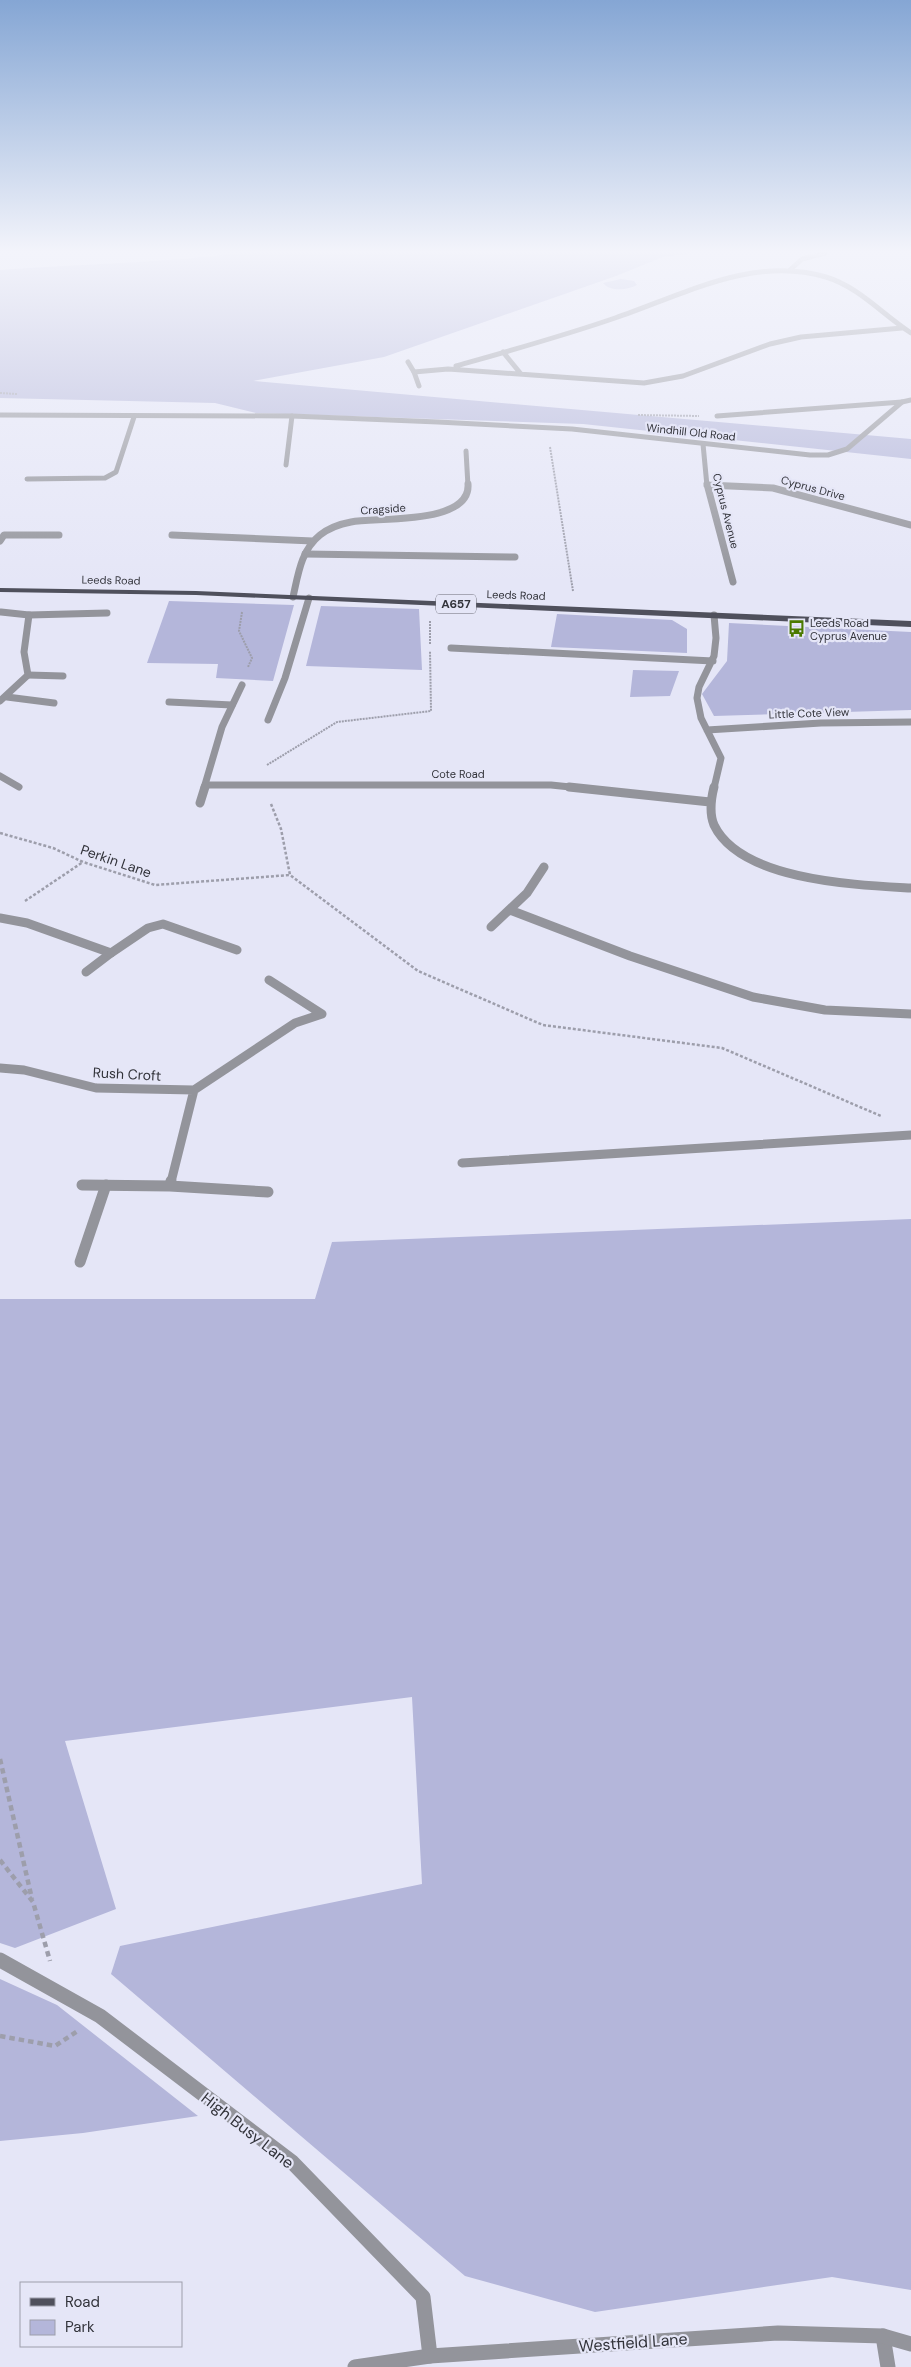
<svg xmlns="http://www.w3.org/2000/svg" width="911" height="2367" font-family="'DM Sans',sans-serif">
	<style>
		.green { fill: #b4b6da }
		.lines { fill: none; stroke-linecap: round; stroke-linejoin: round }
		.path-far2 { stroke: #9d9eab; stroke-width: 2; stroke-dasharray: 2 1; stroke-linecap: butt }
		.path-far1 { stroke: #9d9eab; stroke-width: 2.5; stroke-dasharray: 3 2; stroke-linecap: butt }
		.path { stroke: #9d9eab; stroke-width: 4.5; stroke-dasharray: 5.5 4; stroke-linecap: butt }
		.service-far3 { stroke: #93949b; stroke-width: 5 }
		.service-far2 { stroke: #93949b; stroke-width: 7 }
		.service-far1 { stroke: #93949b; stroke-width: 9 }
		.service { stroke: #93949b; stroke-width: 11 }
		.minor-far4 { stroke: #93949b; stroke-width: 5 }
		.minor-far3 { stroke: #93949b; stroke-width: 7 }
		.minor-far2 { stroke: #93949b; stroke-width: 9 }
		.minor-far1 { stroke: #93949b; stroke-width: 11 }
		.minor { stroke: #93949b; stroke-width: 15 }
		.tertiary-far1 { stroke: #93949b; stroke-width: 5 }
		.tertiary { stroke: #93949b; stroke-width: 15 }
		.primary { fill: #4f505c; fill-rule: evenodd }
		.labels { text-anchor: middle; stroke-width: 4.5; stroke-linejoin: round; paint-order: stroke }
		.far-street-label { font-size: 11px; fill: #32333a; stroke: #e5e6f7 }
		.far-poi-label { font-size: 11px; fill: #32333a; stroke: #e5e6f7; text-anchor: start }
		.shield { fill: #e5e6f7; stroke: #686973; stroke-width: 1 }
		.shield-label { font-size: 12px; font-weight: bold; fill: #32333a }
		.street-label { font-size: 14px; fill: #32333a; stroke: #e5e6f7 }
		.near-street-label { font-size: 16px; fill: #32333a; stroke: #e5e6f7 }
	</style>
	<rect width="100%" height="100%" fill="#e5e6f7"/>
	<path class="green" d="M241,253H694L663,257L616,276L384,357L253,381L911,439V459L583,424L256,413L215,403L0,398V270C81,264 161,263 241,253Z
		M621,279L634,281L637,285C628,290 610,292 603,283Z
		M169,601L294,605L273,681L216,678L218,664L147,663Z
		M321,606L419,609L422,670L306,666Z
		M557,614L672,620L687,629V653L551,647Z
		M729,623L911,632V710L714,716L702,694L727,661Z
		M633,670L679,671L670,696L630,697Z
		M911,1219V2290L832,2277L595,2312L465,2276L111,1974L120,1946L422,1884L412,1697L65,1741L116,1909L15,1948L0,1943V1299H315L332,1242Z
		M0,1979L57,2005L198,2116L83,2133L0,2141Z"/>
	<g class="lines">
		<path class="path-far2" d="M0,393L17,394
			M638,415L699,416
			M550,447L573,591
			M242,612L239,631L252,658L248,667
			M430,621V645
			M267,765L337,722L431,711L430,651"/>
		<path class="path-far1" d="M271,804L281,829L290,875L418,971L543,1025L722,1048L881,1116
			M0,833L53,848L83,862L155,885L290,875
			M25,901L83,862"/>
		<path class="path" d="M0,1759L32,1899
			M0,1860L33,1902L50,1961
			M0,2036L55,2046L79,2030"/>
		<path class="service-far3" d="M408,362L414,372
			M27,479L105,478L116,472L134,417"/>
		<path class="service-far2" d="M305,554L515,557
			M1,612L29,615L107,613
			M28,675L63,676
			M7,697L54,703
			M169,702L232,705
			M268,720L285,678L309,598"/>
		<path class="service-far1" d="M86,972L111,953"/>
		<path class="service" d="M80,1262L106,1185"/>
		<path class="minor-far4" d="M790,270L802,259L825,253
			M503,352L521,374
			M456,366C509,351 563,336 615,318C683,295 753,255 826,277C859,287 883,315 911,333
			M419,386L414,372L448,369L644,383L683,376L770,344L801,337L902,328
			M717,416L902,402
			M703,444L707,486
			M466,451L468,486
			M286,465L292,416
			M707,485L723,486"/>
		<path class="minor-far3" d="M707,484L733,582
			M707,485L773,488L911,525
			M172,535L313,541
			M0,541L4,535H59
			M293,597C298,575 301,550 320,535C329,528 340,524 351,522C378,517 471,525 468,484
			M451,648L713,661
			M0,701L28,675L24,652L29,615
			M707,730L821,723L911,722
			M0,776L19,787
			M205,785H551L580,788
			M204,788L222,727L242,685
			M714,788L721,758L701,718L697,698L699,687L714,656L716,638L714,615"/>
		<path class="minor-far2" d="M569,787L710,802
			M714,787C711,799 709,813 714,825C741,881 857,885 911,888
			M200,803L205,787
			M510,910L630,956L753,997L825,1010L911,1014
			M0,918L27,923L111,953L148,928L163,924L237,950
			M491,927L527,893L544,867
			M269,980L322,1014
			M0,1068L24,1070L96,1088L194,1090
			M462,1163L911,1135
			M171,1182L194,1090L295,1023L322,1014"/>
		<path class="minor-far1" d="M171,1181L170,1186L268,1192
			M82,1185L170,1186"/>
		<path class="minor" d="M0,1960L100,2016L292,2162L423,2297L430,2356
			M883,2336L888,2367"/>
		<path class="tertiary-far1" d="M0,415L292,416L438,422L572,429L810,455H828L847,449L902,402L911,400"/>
		<path class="tertiary" d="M355,2367L430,2356L778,2333L883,2336L911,2344"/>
		<path class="primary" d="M0,588L196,591L911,621V627L196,595L0,592Z"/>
	</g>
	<linearGradient id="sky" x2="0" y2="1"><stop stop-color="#85a6d4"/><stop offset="0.43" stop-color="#f3f4fb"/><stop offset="1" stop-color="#f3f4fb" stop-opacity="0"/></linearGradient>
	<rect width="911" height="585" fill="url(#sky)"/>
	<defs>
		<symbol id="bus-bare" viewBox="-9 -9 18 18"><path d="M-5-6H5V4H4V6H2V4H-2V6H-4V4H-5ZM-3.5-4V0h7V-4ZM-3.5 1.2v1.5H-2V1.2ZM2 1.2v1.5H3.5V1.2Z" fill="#4b7a01" stroke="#e5e6f7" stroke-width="2.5" paint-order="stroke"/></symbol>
	</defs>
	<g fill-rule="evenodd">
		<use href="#bus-bare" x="784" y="616" width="25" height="25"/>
	</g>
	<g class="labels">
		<g class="far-street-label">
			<text transform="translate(691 432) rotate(6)" y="4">Windhill Old Road</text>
			<text transform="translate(813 488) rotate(15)" y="4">Cyprus Drive</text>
			<text transform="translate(383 509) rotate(-4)" y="4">Cragside</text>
			<text transform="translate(726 511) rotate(76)" y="4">Cyprus Avenue</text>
			<text transform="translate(111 580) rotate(1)" y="4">Leeds Road</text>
			<text transform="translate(516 595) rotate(2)" y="4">Leeds Road</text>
			<text transform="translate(809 713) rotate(-2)" y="4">Little Cote View</text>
			<text x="458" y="778">Cote Road</text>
		</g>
		<g class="far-poi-label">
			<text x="810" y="627">Leeds Road<tspan x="810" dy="13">Cyprus Avenue</tspan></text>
		</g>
		<rect class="shield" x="436" y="594.5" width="40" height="19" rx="4"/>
		<g class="shield-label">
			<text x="456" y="608">A657</text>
		</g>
		<g class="street-label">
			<text transform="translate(116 861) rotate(19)" y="5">Perkin Lane</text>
			<text transform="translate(127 1074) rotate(3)" y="5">Rush Croft</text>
		</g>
		<g class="near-street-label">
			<text transform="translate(248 2130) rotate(38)" y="6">High Busy Lane</text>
			<text transform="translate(633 2342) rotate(-4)" y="6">Westfield Lane</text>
		</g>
	</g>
	<rect x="20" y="2282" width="162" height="65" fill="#e5e6f7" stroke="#9d9eab"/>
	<rect x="30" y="2298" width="25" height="8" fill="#4f505c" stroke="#9d9eab"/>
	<text x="65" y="2307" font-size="15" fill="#32333a">Road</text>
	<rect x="30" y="2320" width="25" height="15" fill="#b4b6da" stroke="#9d9eab"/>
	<text x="65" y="2332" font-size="15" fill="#32333a">Park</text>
</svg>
